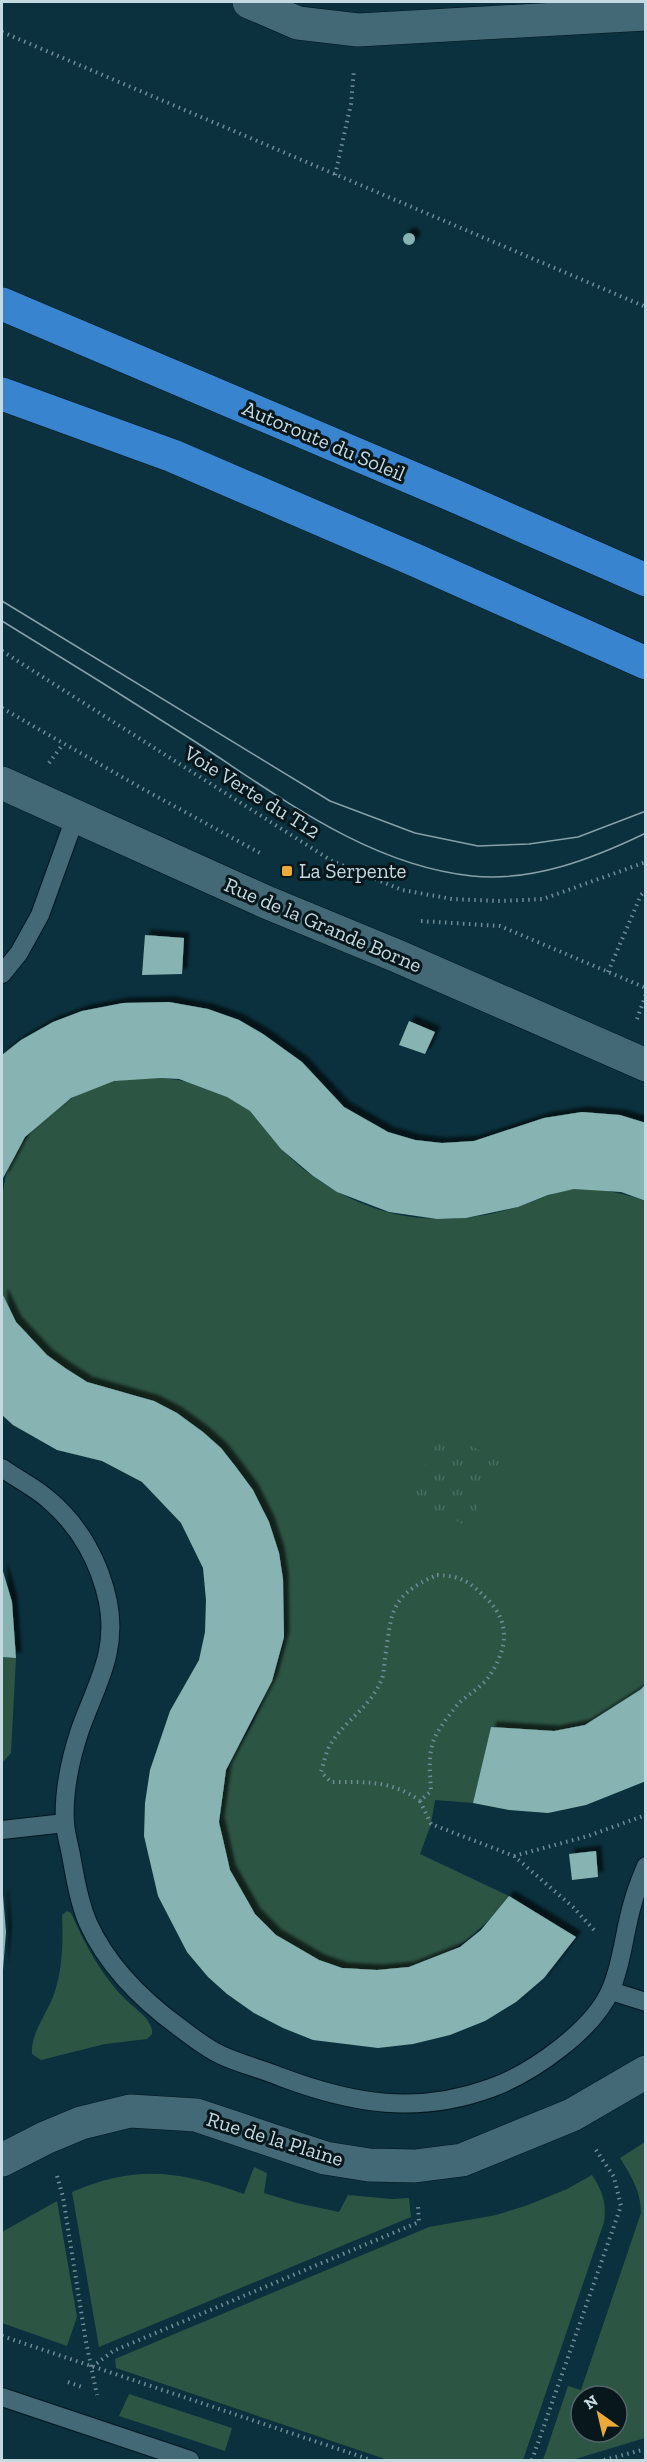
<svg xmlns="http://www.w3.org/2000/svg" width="647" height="2462" font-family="'Zilla Slab',serif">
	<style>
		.grass { fill: #2c5544; fill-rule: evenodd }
		.park { fill: url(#park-tufts) }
		.building { fill: #87b3b2; filter: url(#shadow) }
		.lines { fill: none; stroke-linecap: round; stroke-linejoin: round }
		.service-casing { stroke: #001821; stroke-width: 20 }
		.minor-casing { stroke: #001821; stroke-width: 34 }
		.motorway-casing { stroke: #001821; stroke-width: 34 }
		.path { stroke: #708c96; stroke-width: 4; stroke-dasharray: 1.5 4.5; stroke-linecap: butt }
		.service { stroke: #446976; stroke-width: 18 }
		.minor { stroke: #446976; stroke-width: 33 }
		.motorway { stroke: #3884cf; stroke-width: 33 }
		.tram { stroke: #86a0a9; stroke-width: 1.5 }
		.poi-dot { fill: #eaaa39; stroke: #08171c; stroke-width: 2 }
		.labels { text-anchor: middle; stroke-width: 6; stroke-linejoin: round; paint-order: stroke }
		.street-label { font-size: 21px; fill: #c5d9e0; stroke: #08171c }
		.poi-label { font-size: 21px; fill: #c5d9e0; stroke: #08171c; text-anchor: start }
	</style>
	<defs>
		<pattern id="park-tufts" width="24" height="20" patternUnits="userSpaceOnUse" patternTransform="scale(1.5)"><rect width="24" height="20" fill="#2c5544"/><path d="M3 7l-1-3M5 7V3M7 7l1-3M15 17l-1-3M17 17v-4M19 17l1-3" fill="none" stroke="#496d5f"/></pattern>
		<filter id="shadow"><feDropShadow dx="5.5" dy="-5.5" stdDeviation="1.5" flood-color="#0009"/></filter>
	</defs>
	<rect width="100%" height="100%" fill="#0a313d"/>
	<path class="grass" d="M161,1078C191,1080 226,1091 250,1111C267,1125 278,1147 295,1162C322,1186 356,1204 391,1213C433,1223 476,1220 517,1207C536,1201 554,1191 574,1189C598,1188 623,1193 645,1201V1684L640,1690L585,1725L554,1731L491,1727L473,1803L435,1800L431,1824L420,1854L509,1896C481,1934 443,1965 395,1969C377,1970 356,1971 339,1967C257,1945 209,1866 223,1785C227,1763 242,1742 253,1722C286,1654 295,1599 270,1526C252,1473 205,1423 154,1401C133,1392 108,1391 87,1382C57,1369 9,1325 2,1292C0,1275 2,1254 2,1236C2,1205 0,1183 14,1155C35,1121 72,1091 112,1081C128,1078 146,1079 161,1078Z
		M2,1657L16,1658L11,1753L2,1763Z
		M67,1911L71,1913C85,1944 101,1975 125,1999C135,2009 154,2020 152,2034L147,2039L105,2044L41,2060L32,2054C30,2034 48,2012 54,1994C63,1968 63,1941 62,1915Z
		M645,2142V2438L572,2460H543L568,2386L581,2390L641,2213C641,2191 631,2176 620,2158ZM581,2396H617V2432H581Z
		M254,2167L267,2173L264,2193L297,2203L339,2212L348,2195L392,2199L409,2198L411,2217L99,2347L72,2192C138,2164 179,2171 244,2194Z
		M592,2175C602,2190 607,2203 604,2222L523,2460H388L116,2368L115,2359L429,2227L496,2215L528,2205L567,2189Z
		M57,2201L77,2317L67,2346L2,2323V2232Z
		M129,2394L232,2428L225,2451L119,2416Z"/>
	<path class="park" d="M441,1432L501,1460L469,1527L409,1499Z"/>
	<path class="building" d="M403 239a6 6 0 1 1 12 0a6 6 0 1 1-12 0Z
		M145,935L184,938L182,974L142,975Z
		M169,1002L208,1009L239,1020L263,1034L302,1062L344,1107L388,1132L415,1140L442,1143L474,1141L544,1118L582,1112L620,1115L646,1123V1201L621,1192L574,1189L548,1195L518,1207L466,1218L437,1219L389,1212L337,1192L313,1176L281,1149L250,1111L227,1097L179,1079L161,1078L114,1081L71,1098L25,1137L2,1180V1055L21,1040L53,1022L82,1011L123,1003Z
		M409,1021L435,1032L425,1054L399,1045Z
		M2,1293L16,1322L47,1355L65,1368L87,1382L154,1401L177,1413L203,1432L221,1448L236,1467L253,1490L269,1522L279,1553L283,1579L284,1637L272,1681L226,1770L219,1822L230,1870L255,1914L276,1935L319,1960L342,1968L377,1970L409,1967L460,1947L481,1930L509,1896L576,1937L544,1978L516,2002L485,2021L450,2035L413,2044L378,2048L313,2040L283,2028L254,2013L227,1994L208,1977L187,1952L158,1896L144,1836L145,1803L150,1770L170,1711L199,1660L205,1632L206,1600L203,1568L181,1523L142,1482L102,1461L57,1450L13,1425L2,1415Z
		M2,1568L12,1602L16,1658L2,1657Z
		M646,1684V1781L586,1805L548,1813L509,1810L473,1803L491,1727L554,1731L585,1725L640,1690Z
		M596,1851L598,1877L572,1880L569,1854Z
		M3,1895L6,1932L3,1970L2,1896Z"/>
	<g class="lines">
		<defs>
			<path id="service" d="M2,974L19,953L40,915L75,818
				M2,1468C17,1479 35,1487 49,1500C80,1526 100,1563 108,1602C118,1652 96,1685 80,1730C70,1760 63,1792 65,1824C66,1834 69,1845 71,1855C75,1877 79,1902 88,1923C107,1965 142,2000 179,2027C192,2037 206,2048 221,2055C240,2064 262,2069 281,2077C353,2104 417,2115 491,2088C532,2073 594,2030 611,1989C623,1961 624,1931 633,1902C636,1890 641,1878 646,1866
				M2,1830L65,1823
				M611,1991L646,2002
				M2,2397L190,2460"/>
			<path id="minor" d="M249,2L298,23L358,30L646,14
				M2,783L266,902L397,956L646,1065
				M2,2160L45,2138L81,2123L130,2111L196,2115L325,2158L369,2165L415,2166L462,2160L572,2115L646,2072"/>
			<path id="motorway" d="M2,304L450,494L646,580
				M2,394L173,456L415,560L646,663"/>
		</defs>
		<use href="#service" class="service-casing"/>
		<use href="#minor" class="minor-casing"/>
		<use href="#motorway" class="motorway-casing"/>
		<path class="path" d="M2,32L646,307
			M335,175L351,104L354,69
			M2,651L332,861L402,890L452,899L501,901L543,899L646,862
			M2,708L143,789L260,853
			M49,763L63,744
			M421,921L500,926L646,988
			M608,972L641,895L646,890
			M637,1019L646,994
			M437,1575C462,1576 470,1582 488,1600C511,1624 507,1649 490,1675C483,1686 469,1694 459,1703C452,1711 443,1723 437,1733C427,1751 430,1772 431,1791L420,1801C392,1780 365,1782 331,1782L321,1772C324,1763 326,1750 332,1742C347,1719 370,1707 381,1681C384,1675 384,1666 385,1658C392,1612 389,1596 437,1575Z
			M420,1801L431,1824L514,1856L573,1907L594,1930
			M514,1856L588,1836L646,1815
			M57,2176L63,2197L86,2342L97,2395
			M2,2336L371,2460
			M92,2367L113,2351L419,2222L418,2206
			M68,2382L82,2387
			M532,2460L621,2206L614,2177L594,2147
			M604,2460L646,2449"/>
		<use href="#service" class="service"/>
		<use href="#minor" class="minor"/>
		<use href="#motorway" class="motorway"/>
		<path class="tram" d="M2,601L330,801L415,833L478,846L529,844L578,837L646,811
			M2,621C66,660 130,700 194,741C279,796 367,865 472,876C533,882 592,859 646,833"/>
	</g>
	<rect class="poi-dot" x="281" y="865" width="12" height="12" rx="3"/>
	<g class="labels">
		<g class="street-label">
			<text transform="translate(324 441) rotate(23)" y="7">Autoroute du Soleil</text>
			<text transform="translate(252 792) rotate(32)" y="7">Voie Verte du T12</text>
			<text transform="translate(323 925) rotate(23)" y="7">Rue de la Grande Borne</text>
			<text transform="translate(275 2139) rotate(17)" y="7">Rue de la Plaine</text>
		</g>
		<g class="poi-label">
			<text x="299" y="878">La Serpente</text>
		</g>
	</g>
	<rect width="647" height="2462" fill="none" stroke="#c5d9e0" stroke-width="6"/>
	<g transform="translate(599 2414) rotate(326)"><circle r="28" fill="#08171c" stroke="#54656a" stroke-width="1.5"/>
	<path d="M0-4.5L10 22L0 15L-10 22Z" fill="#eaaa39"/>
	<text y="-9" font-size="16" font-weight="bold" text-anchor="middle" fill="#c5d9e0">N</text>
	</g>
</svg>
